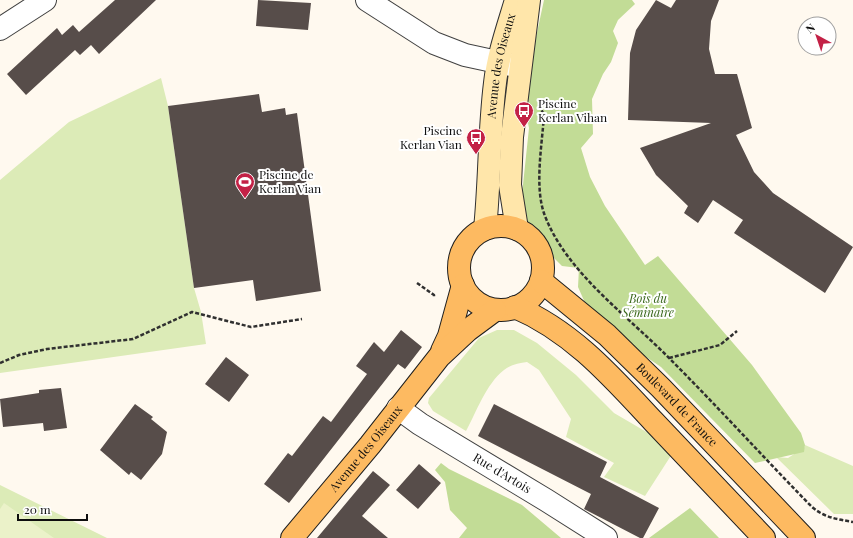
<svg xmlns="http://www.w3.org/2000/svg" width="853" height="538" font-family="'Playfair Display',serif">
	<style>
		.green { fill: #dcebb7 }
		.forest { fill: #c2dc96 }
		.pitch { fill: #ebf2c9 }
		.building { fill: #574d4a }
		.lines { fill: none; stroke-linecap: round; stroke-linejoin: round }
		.minor-casing { stroke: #414141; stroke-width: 24 }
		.secondary-casing { stroke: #303030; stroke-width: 24 }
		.primary-casing { stroke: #1f1f1f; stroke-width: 24 }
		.path { stroke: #303030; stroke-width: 2.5; stroke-dasharray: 4 2; stroke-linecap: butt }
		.minor { stroke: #fff; stroke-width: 22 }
		.secondary { stroke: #ffe6aa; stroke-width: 22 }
		.primary { stroke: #fdba61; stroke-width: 22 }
		.labels { text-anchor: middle; stroke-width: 4; stroke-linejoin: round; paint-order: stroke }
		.street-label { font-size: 12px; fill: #0e0e0e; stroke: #fff }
		.poi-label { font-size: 12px; fill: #0e0e0e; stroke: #fff; text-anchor: start }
		.park-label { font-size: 12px; font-style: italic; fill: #3a681c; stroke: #fff }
	</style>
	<rect width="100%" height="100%" fill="#fff9ef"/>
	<path class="green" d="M161,78L168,106L194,288L201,312L206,344L0,373V180L69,122Z
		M497,330H514L537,343L576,375L614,413L662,441L672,454L645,496L604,477L614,463L566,437L571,419L539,370L527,362C519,363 510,365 504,370C486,384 477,411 466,431L433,411L428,403L429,398L479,338Z
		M805,445L853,466V514H834L776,457L788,458L805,447Z
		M0,485L107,538H0Z"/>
	<path class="forest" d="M544,0H632L635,4L618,20L613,31L618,43L611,62L603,74L592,99L593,134L581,148L590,177L605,206L645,265L658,256L752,365L801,433L805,445L804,452L755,463L661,367L627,344L586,305L578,287L579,268L562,266L546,250L536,233L523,220L522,194L529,128L525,108L535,42Z
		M441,463L449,469L522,505L561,538H459L467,528L450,510L445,482L435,470Z
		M690,508L719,538H649Z"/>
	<path class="pitch" d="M4,503L54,538H0V509Z"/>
	<path class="building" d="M115,0H156L99,54L91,45L80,55L75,50L26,95L7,74L57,28L62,35L73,25L79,32Z
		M258,0L311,3L308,30L256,26Z
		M656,0L671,8L676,0H719L711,21L709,49L715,74H737L752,128L736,135L754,172L773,193L853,247L825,293L734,233L743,220L713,200L698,223L684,213L688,206L656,175L640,148L711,123L628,120L630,53L636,30Z
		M259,94L262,112L285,108L286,115L297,113L321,291L256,301L253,280L194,288L168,106Z
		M401,330L422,347L405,369L398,364L289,503L264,484L288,453L292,456L323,416L331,422L367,374L356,366L374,342L384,352Z
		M226,357L249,375L229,402L205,384Z
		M61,388L67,428L44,431L43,423L3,427L0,399L39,393V390Z
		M135,404L153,417L151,419L167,432L162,454L141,480L131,472L129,475L100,450Z
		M494,404L607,462L600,477L659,508L643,538H640L584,509L591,494L478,436Z
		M419,464L441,483L418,509L396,490Z
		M373,471L390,485L362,516L388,538H317Z"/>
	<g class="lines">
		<defs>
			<g id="minor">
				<path d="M367,0L434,43L465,55L520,67"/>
				<path d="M0,29L45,0"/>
				<path id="s1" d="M398,408L420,424L546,500L606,538"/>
			</g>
			<g id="secondary">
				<path id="s2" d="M485,229C490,180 489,131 495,83C498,55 508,27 516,0"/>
				<path d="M517,229L510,185L512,137L529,0"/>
			</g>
			<g id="primary">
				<circle cx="501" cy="268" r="42"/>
				<path id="s3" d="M541,281L607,335L661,388L804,538"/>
				<path d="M515,307C572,331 612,377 653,421C690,460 727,499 764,538"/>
				<path d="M442,351L449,336L463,285"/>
				<path id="s4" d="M292,538L370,445L439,357L468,330L495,310"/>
			</g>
		</defs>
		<use href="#minor" class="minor-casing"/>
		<use href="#secondary" class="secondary-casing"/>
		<use href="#primary" class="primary-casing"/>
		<path class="path" d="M539,105L544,115C542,146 534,188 545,216C567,273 628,316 670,359C718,407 764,458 812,507C825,518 837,519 853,522
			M417,283L434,295V297
			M669,358L720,345L737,331
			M0,363L19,355L47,349L133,339L192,312L251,327L302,319"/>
		<use href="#minor" class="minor"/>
		<use href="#secondary" class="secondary"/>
		<use href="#primary" class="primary"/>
	</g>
	<defs>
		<symbol id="bus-pin" viewBox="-11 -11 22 30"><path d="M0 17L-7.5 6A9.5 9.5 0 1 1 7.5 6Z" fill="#c32146" stroke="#fff"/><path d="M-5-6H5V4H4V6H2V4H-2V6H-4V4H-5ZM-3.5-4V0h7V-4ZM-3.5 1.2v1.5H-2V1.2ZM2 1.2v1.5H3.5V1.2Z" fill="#fff"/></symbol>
		<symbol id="stadium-pin" viewBox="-11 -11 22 30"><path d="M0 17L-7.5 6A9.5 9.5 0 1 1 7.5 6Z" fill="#c32146" stroke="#fff"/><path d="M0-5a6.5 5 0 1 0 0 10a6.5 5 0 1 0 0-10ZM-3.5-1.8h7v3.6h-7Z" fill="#fff"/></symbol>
	</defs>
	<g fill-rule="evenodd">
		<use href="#bus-pin" x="513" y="100" width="22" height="30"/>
		<use href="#bus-pin" x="465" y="127" width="22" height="30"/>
		<use href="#stadium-pin" x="234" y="171" width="22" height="30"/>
	</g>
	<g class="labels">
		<g class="street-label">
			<text dy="4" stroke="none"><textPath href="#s2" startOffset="164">Avenue des Oiseaux</textPath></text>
			<text dy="4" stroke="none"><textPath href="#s3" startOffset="184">Boulevard de France</textPath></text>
			<text dy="4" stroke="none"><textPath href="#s4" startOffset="116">Avenue des Oiseaux</textPath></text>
			<text dy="4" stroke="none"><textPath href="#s1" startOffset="123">Rue d'Artois</textPath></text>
		</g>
		<g class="poi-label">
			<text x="538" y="108">Piscine<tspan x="538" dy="14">Kerlan Vihan</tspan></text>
			<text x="462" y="135" text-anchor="end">Piscine<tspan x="462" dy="14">Kerlan Vian</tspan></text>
			<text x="259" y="179">Piscine de<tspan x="259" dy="14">Kerlan Vian</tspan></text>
		</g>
		<g class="park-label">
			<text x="648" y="303">Bois du<tspan x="648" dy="14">Séminaire</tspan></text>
		</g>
	</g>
	<g transform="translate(817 36) rotate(320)"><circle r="19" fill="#ffffff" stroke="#9f9f9f"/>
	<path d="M0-3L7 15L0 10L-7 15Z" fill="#c32146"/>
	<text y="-6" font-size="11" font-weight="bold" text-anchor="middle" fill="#0e0e0e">N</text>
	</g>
	<path d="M18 514v6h69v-6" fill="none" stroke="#0e0e0e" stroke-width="2"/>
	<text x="24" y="514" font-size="12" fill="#0e0e0e" stroke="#ffffff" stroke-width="3" paint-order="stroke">20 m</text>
</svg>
